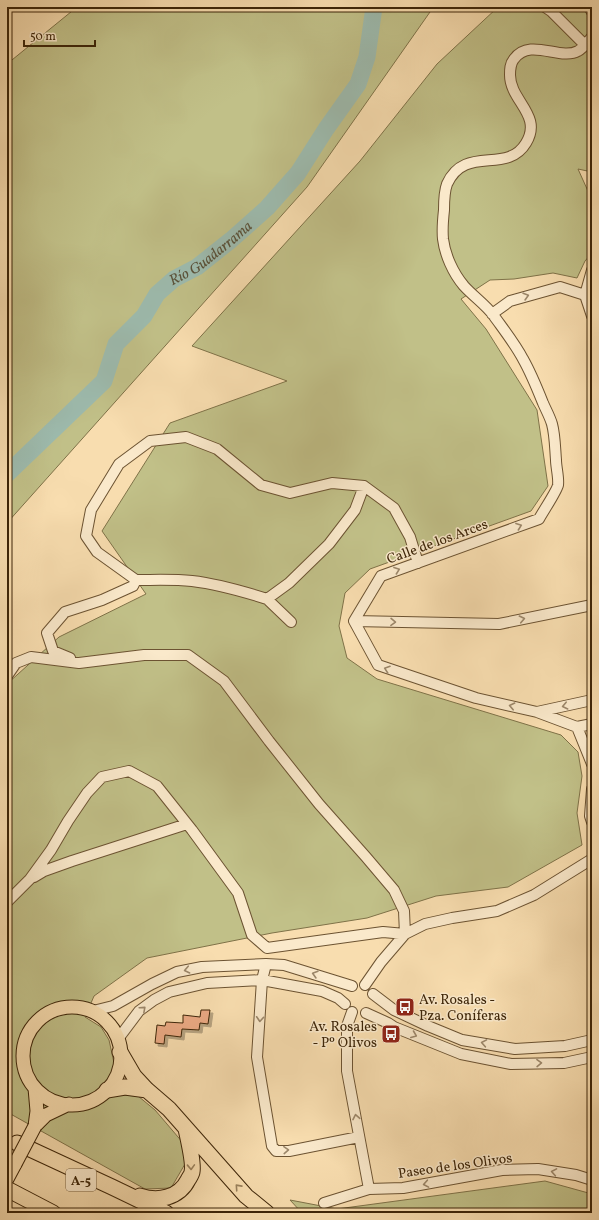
<svg xmlns="http://www.w3.org/2000/svg" width="599" height="1220" font-family="Vollkorn,serif">
	<style>
		.green { fill: #c1c088; stroke: #7f7248 }
		.lines { fill: none; stroke-linecap: round; stroke-linejoin: round }
		.river { stroke: #9dbbae; stroke-width: 17 }
		.building { fill: #eaa983; stroke: #3d2508; filter: url(#shadow) }
		.minor-casing { stroke: #6c5332; stroke-width: 12 }
		.major-casing { stroke: #3d2508; stroke-width: 15 }
		.highway-casing { stroke: #3d2508; stroke-width: 17 }
		.minor { stroke: #fae9cb; stroke-width: 10 }
		.major { stroke: #f8ddaf; stroke-width: 13 }
		.highway { stroke: #f8ddaf; stroke-width: 15 }
		.major-bridge-casing { stroke: #3d2508; stroke-width: 15; stroke-linecap: butt }
		.major-bridge { stroke: #f8ddaf; stroke-width: 13 }
		.oneway { stroke: #9c876a }
		.oneway2 { stroke: #9a815c }
		.labels { text-anchor: middle; stroke-width: 3; stroke-linejoin: round; paint-order: stroke }
		.shield { fill: #fae9cb; stroke: #766042; stroke-width: 1 }
		.shield-label { font-size: 13px; font-weight: bold; fill: #3d2508 }
		.street-label { font-size: 14px; fill: #3d2508; stroke: #fae9cb }
		.poi-label { font-size: 14px; fill: #3d2508; stroke: #fae9cb; text-anchor: start }
		.water-label { font-size: 15px; font-style: italic; fill: #5a523a; stroke: #fae9cb }
	</style>
	<defs>
		<filter id="shadow"><feDropShadow dx="3" dy="3" stdDeviation="0" flood-color="#0004"/></filter>
	</defs>
	<rect width="100%" height="100%" fill="#f8ddaf"/>
	<filter id="stains"><feTurbulence type="fractalNoise" baseFrequency=".005" numOctaves="4"/><feColorMatrix values="0 0 0 0 .2 0 0 0 0 .09 0 0 0 0 .02 0 0 0 .5 -.17"/></filter>
	<radialGradient id="worn" r=".72"><stop offset=".6" stop-color="#630" stop-opacity="0"/><stop offset="1" stop-color="#630" stop-opacity=".3"/></radialGradient>
	<path class="green" d="M77,7H428L430,12L307,187L7,523V64Z
		M498,7H592V172L578,169L592,200V253L585,261L577,278L553,273L514,279L490,280L461,299L486,329L537,410L548,486L531,511L370,569L345,593L339,626L347,658L377,679L561,735L578,752L582,776L577,813L582,845L508,887L436,896L367,918L272,933L147,958L94,996L85,1017L101,1027L109,1040L121,1095L138,1096L155,1110L184,1144L185,1164L171,1188L145,1189L7,1112V684L59,637L146,594L102,531L170,423L287,381L192,346L360,161L437,64Z
		M545,1181L592,1194V1213H302L290,1200L337,1209Z"/>
	<g class="lines">
		<path class="river" id="s1" d="M7,474L104,381L116,344L144,316L157,294L174,279L197,267L231,240L267,208L298,173L326,129L358,84L367,57L374,7"/>
	</g>
	<path class="building" d="M201,1010H210L208,1024L200,1023L199,1030L182,1029L181,1037L165,1035L164,1044L155,1043L157,1025L165,1026L166,1022L183,1023V1015L200,1017Z"/>
	<g class="lines">
		<defs>
			<path id="minor" d="M545,7L551,11L585,45
				M589,7L592,12
				M592,37C588,41 584,48 578,51C560,61 530,37 514,59C510,64 510,69 510,75C510,101 543,115 526,143C507,175 465,144 447,184C444,192 444,201 444,210C443,219 442,229 443,239C445,255 453,273 464,286C473,296 486,305 494,316C504,330 515,344 523,359C531,373 537,388 543,403C546,410 550,417 552,424C555,435 555,448 556,460C556,467 559,478 558,485C557,491 542,513 539,519L381,576L354,621L378,665L476,698L537,712L577,727L592,764
				M592,270L585,295L592,316
				M492,314L510,301L560,287L585,295
				M136,580C154,580 173,579 192,581C218,584 242,591 267,599L289,583L329,544L355,510L364,486
				M267,599L291,622
				M354,621L499,624L592,605
				M70,658L53,651L47,633L65,612L102,600L133,586L136,580L97,552L86,536L91,510L119,464L150,441L186,437L217,449L261,485L290,493L332,483L364,486L394,508L410,537L418,563
				M7,676L16,663L31,657L79,663L144,655H188L224,681L269,741L319,804L366,857L394,890L404,911L405,934L383,932L267,948L252,935L238,893L192,830L157,786L129,771L102,777L87,793L68,821L51,850L30,879L7,902
				M537,712L592,700
				M577,727L592,724
				M592,789L590,816L592,822
				M34,877L44,871L72,861L187,824
				M266,964L262,980L257,1057L272,1146L276,1151H289L359,1137
				M365,985L381,962L405,934L425,924L452,918L497,911L534,895L592,859
				M373,994L394,1010L428,1026L462,1040L515,1049L565,1046L592,1040
				M93,1011L113,1006L152,984L177,972L202,967L266,964L284,965L352,986
				M352,1012L347,1026V1071L369,1189L403,1188L502,1170L538,1169L576,1175L592,1180
				M366,1013L388,1023L394,1027L461,1054L511,1064L564,1063L592,1057
				M118,1039L139,1011L154,1000L169,992L207,983L262,980L322,991L338,998L345,1004
				M324,1203L369,1189"/>
			<path id="major" d="M23 1056a49 49 0 1 1 98 0a49 49 0 1 1-98 0Z
				M35,1088L37,1111L35,1126
				M35,1126L46,1115L69,1104
				M7,1179L15,1164"/>
			<path id="highway" d="M120,1052L134,1076L147,1090L169,1109L246,1196L267,1213
				M107,1090L125,1087L147,1090
				M17,1143L112,1187L166,1213
				M7,1189L53,1213
				M140,1196C158,1202 179,1198 188,1180C189,1178 192,1174 192,1172C194,1164 188,1138 186,1129"/>
		</defs>
		<use href="#minor" class="minor-casing"/>
		<use href="#major" class="major-casing"/>
		<use href="#highway" class="highway-casing"/>
		<use href="#minor" class="minor"/>
		<use href="#major" class="major"/>
		<use href="#highway" class="highway"/>
		<defs>
			<path id="major-bridge" d="M15,1164L35,1126"/>
		</defs>
		<use href="#major-bridge" class="major-bridge-casing"/>
		<use href="#major-bridge" class="major-bridge"/>
	</g>
	<defs><path id="oneway-chevron" d="M-2-3.5L2.5 0L-2 3.5" fill="none" stroke-width="1.6" stroke-linecap="round" stroke-linejoin="round"/></defs>
	<g class="oneway">
		<use href="#oneway-chevron" transform="translate(526 296) rotate(-16)"/>
		<use href="#oneway-chevron" transform="translate(519 526) rotate(-20)"/>
		<use href="#oneway-chevron" transform="translate(397 570) rotate(-20)"/>
		<use href="#oneway-chevron" transform="translate(522 619) rotate(-12)"/>
		<use href="#oneway-chevron" transform="translate(393 622) rotate(1)"/>
		<use href="#oneway-chevron" transform="translate(387 669) rotate(-161)"/>
		<use href="#oneway-chevron" transform="translate(512 706) rotate(-167)"/>
		<use href="#oneway-chevron" transform="translate(565 706) rotate(167)"/>
		<use href="#oneway-chevron" transform="translate(187 970) rotate(168)"/>
		<use href="#oneway-chevron" transform="translate(315 974) rotate(-164)"/>
		<use href="#oneway-chevron" transform="translate(143 1009) rotate(-42)"/>
		<use href="#oneway-chevron" transform="translate(260 1019) rotate(94)"/>
		<use href="#oneway-chevron" transform="translate(414 1035) rotate(22)"/>
		<use href="#oneway-chevron" transform="translate(484 1043) rotate(-170)"/>
		<use href="#oneway-chevron" transform="translate(539 1063) rotate(-1)"/>
		<use href="#oneway-chevron" transform="translate(356 1117) rotate(-101)"/>
		<use href="#oneway-chevron" transform="translate(286 1150) rotate(-3)"/>
		<use href="#oneway-chevron" transform="translate(554 1172) rotate(-170)"/>
		<use href="#oneway-chevron" transform="translate(426 1184) rotate(170)"/>
	</g>
	<g class="oneway2">
		<use href="#oneway-chevron" transform="translate(191 1167) rotate(88)"/>
		<use href="#oneway-chevron" transform="translate(238 1187) rotate(-132)"/>
	</g>
	<defs>
		<symbol id="bus-square" viewBox="-11 -11 22 22"><rect x="-9" y="-9" width="18" height="18" rx="4" fill="#8f2418" stroke="#fae9cb"/><path d="M-5-6H5V4H4V6H2V4H-2V6H-4V4H-5ZM-3.5-4V0h7V-4ZM-3.5 1.2v1.5H-2V1.2ZM2 1.2v1.5H3.5V1.2Z" fill="#fff"/></symbol>
	</defs>
	<g fill-rule="evenodd">
		<use href="#bus-square" x="394" y="996" width="22" height="22"/>
		<use href="#bus-square" x="380" y="1023" width="22" height="22"/>
	</g>
	<g class="labels">
		<rect class="shield" x="66" y="1169" width="30" height="22" rx="3"/>
		<g class="shield-label">
			<text x="81" y="1185">A-5</text>
		</g>
		<g class="street-label">
			<text transform="translate(437 541) rotate(-20)" y="5">Calle de los Arces</text>
			<text transform="translate(455 1165) rotate(-8)" y="5">Paseo de los Olivos</text>
		</g>
		<g class="poi-label">
			<text x="419" y="1004">Av. Rosales -<tspan x="419" dy="16">Pza. Coníferas</tspan></text>
			<text x="377" y="1031" text-anchor="end">Av. Rosales<tspan x="377" dy="16">- Pº Olivos</tspan></text>
		</g>
		<g class="water-label">
			<text dy="5" stroke="none"><textPath href="#s1" startOffset="306">Río Guadarrama</textPath></text>
		</g>
	</g>
	<rect width="599" height="1220" fill="none" stroke="#f8ddaf" stroke-width="24"/>
	<rect x="8" y="8" width="583" height="1204" fill="none" stroke="#3d2508" stroke-width="2"/>
	<rect x="12" y="12" width="575" height="1196" fill="none" stroke="#3d2508"/>
	<path d="M24 40v6h71v-6" fill="none" stroke="#3d2508" stroke-width="2"/>
	<text x="30" y="40" font-size="12" fill="#3d2508" stroke="#fae9cb" stroke-width="3" paint-order="stroke">50 m</text>
	<rect width="100%" height="100%" filter="url(#stains)"/>
	<rect width="100%" height="100%" fill="url(#worn)"/>
</svg>
